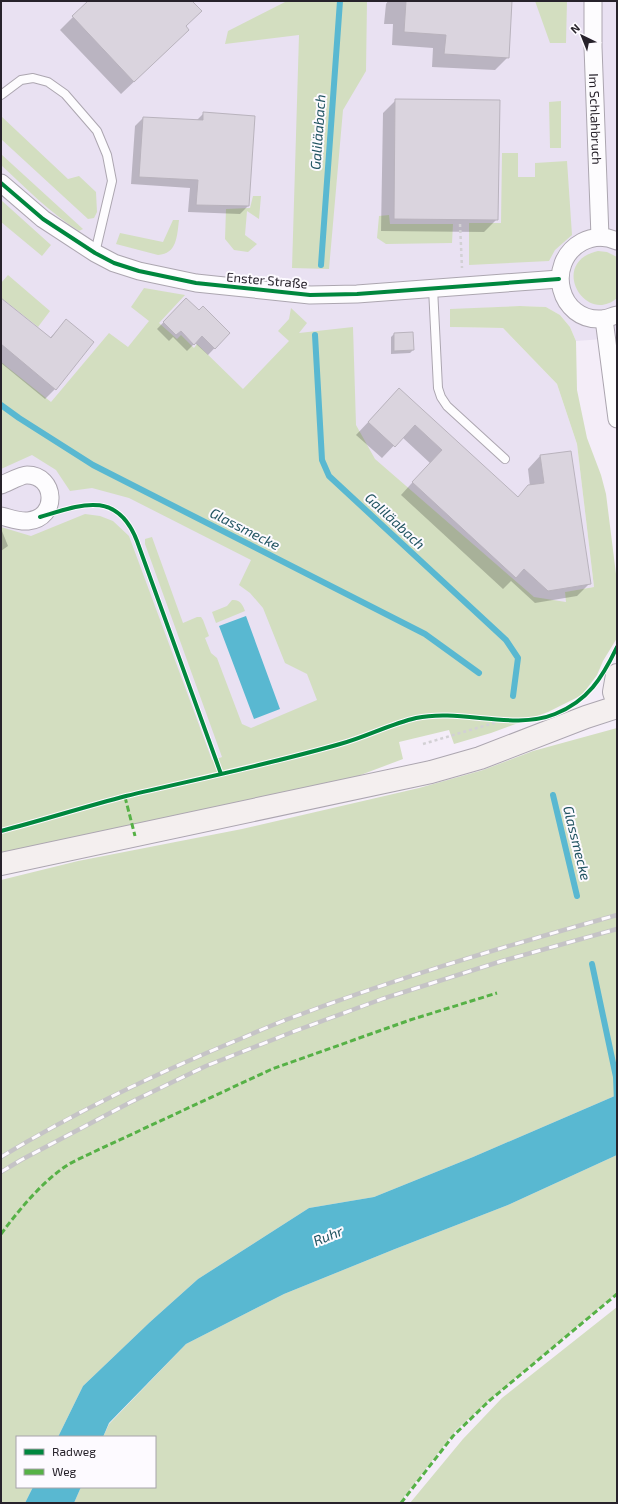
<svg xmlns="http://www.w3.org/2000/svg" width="618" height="1504" font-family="'Exo 2',sans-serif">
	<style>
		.industrial { fill: #e9e1f2 }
		.green { fill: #d3dec0 }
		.water { fill: #59b8d1 }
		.shadow { fill: #0003 }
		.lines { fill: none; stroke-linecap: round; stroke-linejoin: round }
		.stream { stroke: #59b8d1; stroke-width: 6 }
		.building { fill: #dad4de; stroke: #b9b3bd }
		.service-casing { stroke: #aca6b0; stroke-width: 10 }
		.minor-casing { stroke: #aca6b0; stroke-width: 19 }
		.secondary-casing { stroke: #aca6b0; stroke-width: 24 }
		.path { stroke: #d2d0d4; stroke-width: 2.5; stroke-dasharray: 3 3; stroke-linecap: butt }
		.service { stroke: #fdfcfe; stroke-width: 8 }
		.minor { stroke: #fdfcfe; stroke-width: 17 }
		.secondary { stroke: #f4efef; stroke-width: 22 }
		.rail-casing { stroke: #c5c3c6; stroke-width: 4.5 }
		.rail { stroke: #fdfaff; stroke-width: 3; stroke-dasharray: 9; stroke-linecap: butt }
		.quiet { stroke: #56b146; stroke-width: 3; stroke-dasharray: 6 3; stroke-linecap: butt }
		.cycleway-casing { stroke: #fdfaff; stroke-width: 6 }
		.cycleway { stroke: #00873e; stroke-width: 4 }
		.labels { text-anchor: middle; stroke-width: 4; stroke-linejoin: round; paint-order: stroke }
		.street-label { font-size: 13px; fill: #27222b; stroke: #fdfaff }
		.water-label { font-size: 14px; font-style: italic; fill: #215461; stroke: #fdfaff }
	</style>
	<rect width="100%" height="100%" fill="#f4edf8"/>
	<path class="industrial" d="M1,1H617V338L576,341L570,327L560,315L546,307L520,306L450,310V327L503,328L557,384L577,444L594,587L565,592L574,648L222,757L1,821Z"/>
	<path class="green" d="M287,1H367L366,71L343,110L329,269L292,268L299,35L225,44L228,31Z
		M535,1H567L566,43H550Z
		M561,101V148H550L549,102Z
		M1,116L68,179L79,176L96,192L97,212L94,218L88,219L1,139Z
		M502,153H518V177H535V163L567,161L572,235L555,250L549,261L469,265V223H501Z
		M1,154L83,229L79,231C50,213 26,188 1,165Z
		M253,196H261L259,219L247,211L245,235L257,244L248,252L234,250L225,239L226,209L250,208Z
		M1,200L51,245L42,256L1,222Z
		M389,215L390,224H453L452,243L386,244L377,238L379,216Z
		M173,220H179C177,236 177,254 158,255L116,244L120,233L163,242Z
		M598,251L607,252L617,257V298C585,326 548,262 598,251Z
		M8,275L50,311L38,327L4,300L1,304V283Z
		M144,288L185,295L159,323L177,339L181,335L194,348L197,344L243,389L289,341L278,331L289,319L291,308L307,323L299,333L353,327L356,425L375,459L534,597L566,602L565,592L594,587L577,444L557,384L503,328L450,327V309L520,306L546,307L560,315L570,327L576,341L577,390L587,438L601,475L606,494L617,582V638L603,661L597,675L582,695L548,712L491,733L454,744L449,730L399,742L403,759L350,779L1,855V527L31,536L85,514L100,516L113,521L129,536L212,760L222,757L145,544V539L152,537L183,623L197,617H201L203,620L209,636L205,638L211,653L217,658L242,724L251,728L317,700L307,674L285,663L263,608L250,593L239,585L251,560L129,498L92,488L70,491L56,470L32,455L1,469V362L51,402L109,333L128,347L149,321L131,307Z
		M232,600C240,599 243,605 245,611L216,623L212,612L227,606Z
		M617,728V1095L473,1157L374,1197L309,1208L198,1279L150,1322L83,1386L58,1437H17V1487H33L25,1503H1V880L78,861L242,829L419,788L483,770L533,751Z
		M617,1155V1293L492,1398L456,1430L399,1503H74L81,1487H155V1437H103L109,1424L186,1344L284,1294L395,1249L508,1205Z
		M617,1307V1503H410L463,1439L502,1398Z"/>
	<path class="water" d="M246,616L280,709L254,719L219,626Z
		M617,1095V1155L508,1205L395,1249L284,1294L186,1344L109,1423L103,1437H58L83,1386L150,1322L198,1279L309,1208L374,1197L473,1157Z
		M33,1487H81L74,1503H25Z"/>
	<path class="shadow" d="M89,1H191L184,27L175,43L121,94L60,30Z
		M388,1H511L508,57L495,70L432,67L433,48L392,45L393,24H384L386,4Z
		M396,100L497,219L484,232L381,231L383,113Z
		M204,113L248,206L240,214L188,212L190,188L131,184L135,126L143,118L196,121Z
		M186,299L199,312L229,333L208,355L195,343L187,351L173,337L169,341L157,329Z
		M1,305L50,338L66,320L93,342L55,389L45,399L1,363Z
		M412,333L413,350L410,353L391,354V337L394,334Z
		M387,402L517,498L530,486L528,469L540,456L570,452L589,584L577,596L535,603L511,581L503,589L401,495L430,463L402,437L382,458L356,435Z
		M2,531L8,546L1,551V532Z"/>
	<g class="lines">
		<path class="stream" d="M321,265L340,1
			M315,335L322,460L329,476L506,640L518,658L513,696
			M1,405L19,418L93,465L425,634L479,673
			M553,795L577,896
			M592,964L616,1077L617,1102"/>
	</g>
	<path class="building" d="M88,1H192L202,11L186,26L189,30L134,82L72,16Z
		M406,1H512L509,58L444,54L446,35L404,32Z
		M395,99L500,100L498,220L394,219Z
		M203,112L255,116L249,206L196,205L198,180L139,177L143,117L203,120Z
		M1,298L51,338L66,319L94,342L56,390L1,344Z
		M186,298L199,310L203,306L230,333L215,349L202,336L194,345L181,331L176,335L163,322Z
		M413,332L414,350L394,351V333Z
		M399,388L518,497L528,485L544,483L540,455L571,451L591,584L548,591L524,569L516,578L412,482L442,450L415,425L395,447L368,422Z"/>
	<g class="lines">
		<defs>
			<path id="service" d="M1,95L21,80L33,78L48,82L65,94L97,131L107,155L112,181L95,253
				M433,288L438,388L441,397L447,406L505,459"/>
			<g id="minor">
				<path id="s1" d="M593,1V47L600,237"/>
				<path d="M1,183L43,219L95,253L114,263L139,271L196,283L310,295L357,294L559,279"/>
				<path d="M617,241C606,236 593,236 582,242C544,263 559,322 602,319C607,319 612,316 617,315"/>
				<path d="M604,319L617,419"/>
				<path d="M1,485C7,483 21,475 27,475C56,475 59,518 28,521C19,522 10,518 1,516"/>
			</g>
			<path id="secondary" d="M617,675L614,692L617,701
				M1,864L431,772L480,758L586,717L617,707"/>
		</defs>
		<use href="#service" class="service-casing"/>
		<use href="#minor" class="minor-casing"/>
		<use href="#secondary" class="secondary-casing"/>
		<path class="path" d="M460,224L462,268
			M423,744L504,720"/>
		<use href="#service" class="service"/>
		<use href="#minor" class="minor"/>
		<use href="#secondary" class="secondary"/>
		<defs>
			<path id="rail" d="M1,1157C77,1111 157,1073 240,1039C259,1031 279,1022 299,1015C403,976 510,945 617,915
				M1,1172L21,1160L129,1103L206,1066L295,1031L382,999L502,961L617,929"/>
		</defs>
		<use href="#rail" class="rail-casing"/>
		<use href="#rail" class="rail"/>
		<path class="quiet" d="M125,797L135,836
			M1,1234C19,1210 41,1183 66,1166C72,1162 79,1159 85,1156L272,1069L410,1020L497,993
			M401,1503L453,1436L489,1401L617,1294"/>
		<defs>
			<path id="cycleway" d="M1,183L43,219L95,253L114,263L139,271L196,283L310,295L357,294L559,279
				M40,517C80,505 117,489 137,541L221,774
				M1,831C43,820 84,807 126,796C198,779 270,764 340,744C366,737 390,724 416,718C461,708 513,731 555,714C588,701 602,678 617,647"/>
		</defs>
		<use href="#cycleway" class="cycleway-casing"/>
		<use href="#cycleway" class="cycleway"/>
	</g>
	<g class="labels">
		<g class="street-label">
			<text dy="5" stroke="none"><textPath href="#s1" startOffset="118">Im Schlahbruch</textPath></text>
			<text transform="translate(267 280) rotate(5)" y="5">Enster Straße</text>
		</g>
		<g class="water-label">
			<text transform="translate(318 132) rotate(-86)" y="5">Galiläabach</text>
			<text transform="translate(395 521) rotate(43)" y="5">Galiläabach</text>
			<text transform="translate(245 529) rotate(27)" y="5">Glassmecke</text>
			<text transform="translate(577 843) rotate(76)" y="5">Glassmecke</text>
			<text transform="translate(328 1236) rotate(-22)" y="5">Ruhr</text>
		</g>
	</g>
	<rect width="618" height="1504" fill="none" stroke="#27222b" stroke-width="4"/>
	<rect x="16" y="1436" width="140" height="52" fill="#fdfaff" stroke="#a7a4aa"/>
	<rect x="24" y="1449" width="20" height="6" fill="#00873e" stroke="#a7a4aa"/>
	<text x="52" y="1456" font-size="12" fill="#27222b">Radweg</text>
	<rect x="24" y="1469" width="20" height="6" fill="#56b146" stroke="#a7a4aa"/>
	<text x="52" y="1476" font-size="12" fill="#27222b">Weg</text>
	<g transform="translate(582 36) rotate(317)" stroke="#fdfaff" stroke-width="3" paint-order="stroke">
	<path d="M0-3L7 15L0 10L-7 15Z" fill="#27222b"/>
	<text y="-6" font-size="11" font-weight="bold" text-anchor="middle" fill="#27222b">N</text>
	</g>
</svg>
